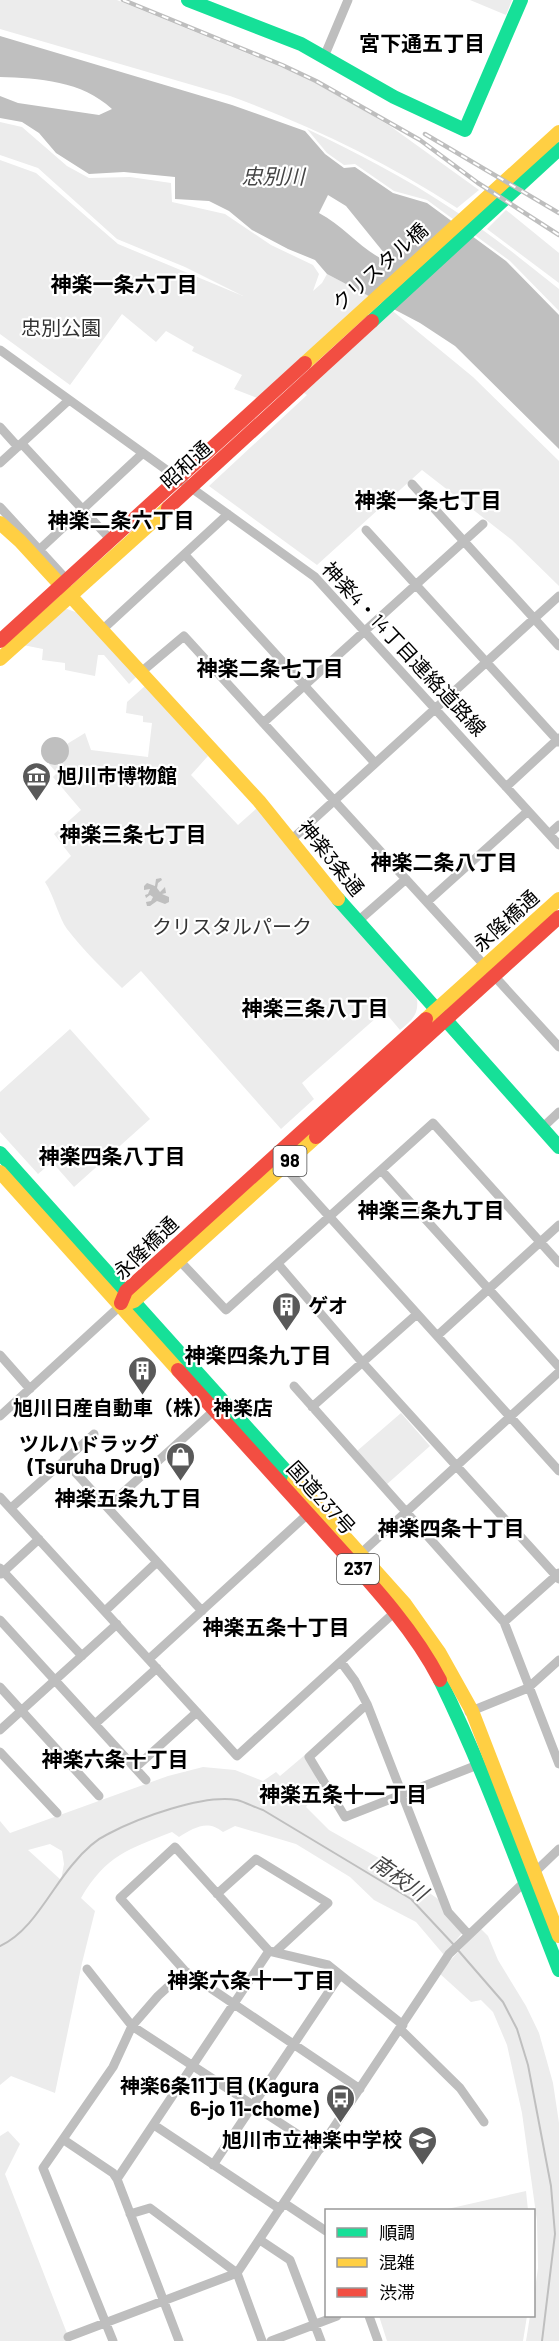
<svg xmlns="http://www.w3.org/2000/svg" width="559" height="2341" font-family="Barlow,'Noto Sans JP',sans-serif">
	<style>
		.green { fill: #ececec; fill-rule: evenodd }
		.water { fill: #bfbfbf; fill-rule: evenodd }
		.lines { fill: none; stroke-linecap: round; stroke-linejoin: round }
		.stream { stroke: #bfbfbf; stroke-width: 2 }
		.street { stroke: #bebebe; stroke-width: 9 }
		.fast { stroke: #16e098; stroke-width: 14 }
		.slow { stroke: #ffcf43; stroke-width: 14 }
		.jam { stroke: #f24e42; stroke-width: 14 }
		.rail-casing { stroke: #bebebe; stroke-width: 4.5 }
		.rail { stroke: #fff; stroke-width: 2; stroke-dasharray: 7; stroke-linecap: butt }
		.labels { text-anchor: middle; stroke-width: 4.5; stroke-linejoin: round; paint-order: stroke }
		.shield { fill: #fff; stroke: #4c4c4c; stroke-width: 1.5 }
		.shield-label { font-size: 18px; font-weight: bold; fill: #000 }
		.street-label { font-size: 20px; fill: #000; stroke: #fff }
		.park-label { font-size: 20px; fill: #333; stroke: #fff }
		.poi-label { font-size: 20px; font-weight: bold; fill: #000; stroke: #fff; text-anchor: end }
		.neighbourhood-label { font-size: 21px; font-weight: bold; fill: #000; stroke: #fff }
		.water-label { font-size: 21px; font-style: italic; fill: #444; stroke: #fff }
	</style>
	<rect width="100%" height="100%" fill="#fff"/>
	<path class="green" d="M0,0H117L310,79L390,126L479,190L457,208C386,162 310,125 230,96L0,29Z
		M470,0H512L506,15Z
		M0,122L22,127L67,166L89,178L130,177L171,183L172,202L225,214L271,245L313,265L319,274L313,291L322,283L327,274L379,301L268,402L234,389L242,375L192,351L194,347L166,331L156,342L122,314L70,385L0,334V160L36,173L118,244L243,296L185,267L117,239L38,168L0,155Z
		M307,129C357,153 406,178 452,209C489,233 524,261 559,289V311L510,261L427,200L394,191L355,164L344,165L327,153Z
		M506,210L559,253V283L487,229Z
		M383,303L473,377L559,461V586L512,540L422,470L317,565L209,486L307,395L292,385Z
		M67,609L81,614L137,676L129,684L104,655H98L95,676L65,670V663L42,660L43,649L23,645L60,611Z
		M145,686L208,756L191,775L238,825L257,808L417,999C419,1015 411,1021 400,1030L384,1011L302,1083L314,1099L281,1129L141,971L122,988C104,970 83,950 67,929C59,918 54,896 45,882L71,856L54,834L81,810L53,777L57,773L49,764H59L69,751L67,744L85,733L91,750L148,757L152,723L143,722V716L126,713L127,702Z
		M70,1029L150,1119L74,1187L52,1162L38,1174L0,1132V1092Z
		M401,1413L430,1446L386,1485L357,1451Z
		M306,1754L320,1787L306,1807L329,1830L384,1861L438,1899L462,1933L444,1955L416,1922L374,1900L350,1877L296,1844L235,1826L223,1832C207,1819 194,1828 179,1837L172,1832C129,1849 106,1855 81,1898L95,1911L82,1963L55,2093L11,2076L0,2085V1821L10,1833L168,1776L203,1767L235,1770L263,1781L276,1772L280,1776ZM50,1844L62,1851L64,1864L61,1880L28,1850Z
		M480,1928L488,1936L498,1960L526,2006L539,2033L553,2083L559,2123V2341H526L530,2316H534V2296L538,2268L537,2221L522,2113L507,2045L493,2012L481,2000L471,2002L439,1973Z
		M8,2131L20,2144L5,2174L70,2341H0V2136Z
		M526,2191L528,2210H443Z
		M379,2316H527L523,2341H387Z"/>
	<path class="water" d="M0,36L232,105L305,131L325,154L344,168L355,167L393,193L427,203L506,261L559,315V449L455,346L420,323L327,274L315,260L288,249L252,230L229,211L209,201L175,199V177L124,172L89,174L56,153L39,133L22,122L0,118V96L18,103L99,115L112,109C82,81 39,78 0,77ZM328,195L346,206L393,264C363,253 347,228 319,213Z
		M41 751a14 14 0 1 1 28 0a14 14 0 1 1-28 0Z
		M161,878L162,880L158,883L157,888L160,892L165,887L166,893L162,894L169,897V902L165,904L157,901L150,906H147L146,902L151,901L153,897L150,895L146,898L145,895L148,894L150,889L144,890V886L147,883L155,886L156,879Z"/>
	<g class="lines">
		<path class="stream" d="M0,1946C32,1932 51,1889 73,1864C82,1853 95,1840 108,1834C138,1818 203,1794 237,1800C245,1802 254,1807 263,1810L411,1899L454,1945
			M457,1949L503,2002L517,2029L528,2065L551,2186L555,2234L542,2341"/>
		<path class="street" d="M324,57L348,0
			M0,350L315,577L559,845
			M0,427L18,447
			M22,444L111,540
			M0,463L69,400
			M412,484L559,646
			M0,507L67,580
			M366,530L559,742
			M39,550L143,453
			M185,555L375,763
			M102,630L228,514
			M140,673L184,636L559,1047
			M263,723L483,524
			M506,787L559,738
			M549,834L559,825
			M291,840L559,596
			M427,902L528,811
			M357,922L406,879
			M542,1128L559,1112
			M281,1163L559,1471
			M381,1170L559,1367
			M178,1259L226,1310L433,1123L559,1263
			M278,1264L362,1362L559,1579
			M437,1336L559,1225
			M0,1355L30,1389
			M294,1386L504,1622L559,1764
			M312,1407L417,1314
			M0,1416L120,1306
			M64,1460L202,1611
			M0,1497L237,1756L396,1611
			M107,1507L218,1407
			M11,1508L94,1434
			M358,1556L559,1372
			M0,1568L82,1656
			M1,1574L39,1539
			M105,1611L157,1562
			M0,1620L146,1780
			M504,1622L559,1573
			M149,1659L311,1511
			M341,1662L355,1681L367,1704L448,1912L468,1934
			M0,1687L99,1796
			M367,1704L309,1757L345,1817L480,1764
			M469,1712L528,1688L559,1660
			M95,1724L157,1668
			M0,1730L117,1624
			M0,1752L57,1813
			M135,1768L197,1712
			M217,1894L256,1859L328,1903L275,1952
			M87,1969L132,2026L320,2149
			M400,2029L460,2088L484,2122
			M360,2089L185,1971L120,1898L175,1847L269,1951L328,1965L403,2025
			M154,2125L280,2209
			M64,2140L113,2173L117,2179L179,2341
			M213,2165L340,1975
			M117,2179L269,1951
			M284,2203L326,2231
			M130,2214L150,2208L237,2273
			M260,2240L290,2260L321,2341
			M237,2273L449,1954L559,1849
			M237,2273L262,2341
			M369,2316L378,2341
			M68,2337L237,2273
			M113,2341L43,2168L113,2067L132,2026L158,1996L185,1971
			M271,2341L337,2316"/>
		<path class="fast" d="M188,0L301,44L394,97L465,130L521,0
			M372,321L559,149
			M338,899L559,1147
			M0,1153L294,1480
			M440,1680C486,1774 521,1873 559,1970"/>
		<path class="slow" d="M305,363L559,132
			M0,523L20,541L259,801L338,899
			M0,659L168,508
			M426,1019L559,899
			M0,1172L178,1370
			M123,1305L134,1301L316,1137
			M294,1480L405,1604L439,1652L472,1711L559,1936"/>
		<path class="jam" d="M168,508L372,321
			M0,641L305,363
			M316,1137L559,917
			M121,1303L126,1291L426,1019
			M178,1370C226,1423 274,1476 322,1529C364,1576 411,1624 440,1680"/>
		<defs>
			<path id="rail" d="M123,0L282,65L316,81L420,140L478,183L559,235
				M425,134L559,213"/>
		</defs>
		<use href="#rail" class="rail-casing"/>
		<use href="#rail" class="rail"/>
	</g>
	<defs>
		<symbol id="museum-pin" viewBox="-11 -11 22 30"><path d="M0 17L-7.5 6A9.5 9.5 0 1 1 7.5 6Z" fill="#595959" stroke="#fff"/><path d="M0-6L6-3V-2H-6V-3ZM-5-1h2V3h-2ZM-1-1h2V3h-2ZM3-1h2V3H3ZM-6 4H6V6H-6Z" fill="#fff"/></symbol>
		<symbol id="building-pin" viewBox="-11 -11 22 30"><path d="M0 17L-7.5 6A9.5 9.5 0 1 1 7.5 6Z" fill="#595959" stroke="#fff"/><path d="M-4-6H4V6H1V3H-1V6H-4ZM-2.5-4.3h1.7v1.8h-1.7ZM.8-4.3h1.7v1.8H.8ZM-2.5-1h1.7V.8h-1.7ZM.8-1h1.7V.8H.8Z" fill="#fff"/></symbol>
		<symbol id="shop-pin" viewBox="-11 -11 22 30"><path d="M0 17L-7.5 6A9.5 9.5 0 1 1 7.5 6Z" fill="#595959" stroke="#fff"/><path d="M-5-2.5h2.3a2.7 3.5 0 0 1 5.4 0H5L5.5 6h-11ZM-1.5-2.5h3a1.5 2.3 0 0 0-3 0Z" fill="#fff"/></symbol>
		<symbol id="bus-pin" viewBox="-11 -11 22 30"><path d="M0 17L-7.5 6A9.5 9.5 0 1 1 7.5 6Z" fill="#595959" stroke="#fff"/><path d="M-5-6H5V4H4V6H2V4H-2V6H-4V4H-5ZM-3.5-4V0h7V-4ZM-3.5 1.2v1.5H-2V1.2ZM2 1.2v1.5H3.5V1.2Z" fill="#fff"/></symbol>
		<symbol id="school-pin" viewBox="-11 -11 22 30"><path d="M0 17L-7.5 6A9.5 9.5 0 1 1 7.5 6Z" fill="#595959" stroke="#fff"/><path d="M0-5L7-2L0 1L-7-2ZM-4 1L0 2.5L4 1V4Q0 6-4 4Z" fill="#fff"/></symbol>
	</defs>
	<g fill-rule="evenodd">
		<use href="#museum-pin" x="20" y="760" width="33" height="45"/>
		<use href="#building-pin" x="270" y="1290" width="33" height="45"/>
		<use href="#building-pin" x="126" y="1354" width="33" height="45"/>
		<use href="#shop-pin" x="164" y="1440" width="33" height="45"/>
		<use href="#bus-pin" x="324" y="2082" width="33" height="45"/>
		<use href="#school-pin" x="406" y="2124" width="33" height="45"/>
	</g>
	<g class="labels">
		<g class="shield">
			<rect x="273.5" y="1146" width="33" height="30" rx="4.5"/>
			<rect x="337" y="1554" width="42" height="30" rx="4.5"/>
		</g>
		<g class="shield-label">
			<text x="290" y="1167">98</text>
			<text x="358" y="1575">237</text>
		</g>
		<g class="street-label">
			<text transform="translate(380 267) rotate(-42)" y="7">クリスタル橋</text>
			<text transform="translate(186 465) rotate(-42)" y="7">昭和通</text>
			<text transform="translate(404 649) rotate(47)" y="7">神楽4・14丁目連絡道路線</text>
			<text transform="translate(331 858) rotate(51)" y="7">神楽3条通</text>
			<text transform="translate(506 921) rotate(-42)" y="7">永隆橋通</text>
			<text transform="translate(146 1248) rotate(-44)" y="7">永隆橋通</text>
			<text transform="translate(321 1498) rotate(48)" y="7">国道237号</text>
		</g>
		<g class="park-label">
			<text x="61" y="335">忠別公園</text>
			<text x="232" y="934">クリスタルパーク</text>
		</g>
		<g class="poi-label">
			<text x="57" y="783" text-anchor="start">旭川市博物館</text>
			<text x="308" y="1313" text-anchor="start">ゲオ</text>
			<text x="143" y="1415" text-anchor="middle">旭川日産自動車（株）神楽店</text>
			<text x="159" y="1451">ツルハドラッグ<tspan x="159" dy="23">(Tsuruha Drug)</tspan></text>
			<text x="319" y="2093">神楽6条11丁目 (Kagura<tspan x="319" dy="23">6-jo 11-chome)</tspan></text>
			<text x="402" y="2147">旭川市立神楽中学校</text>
		</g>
		<g class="neighbourhood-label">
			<text x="422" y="51">宮下通五丁目</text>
			<text x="124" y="292">神楽一条六丁目</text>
			<text x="428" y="508">神楽一条七丁目</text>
			<text x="121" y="528">神楽二条六丁目</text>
			<text x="270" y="676">神楽二条七丁目</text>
			<text x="133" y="842">神楽三条七丁目</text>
			<text x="444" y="870">神楽二条八丁目</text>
			<text x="315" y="1016">神楽三条八丁目</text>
			<text x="112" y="1164">神楽四条八丁目</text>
			<text x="431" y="1218">神楽三条九丁目</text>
			<text x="258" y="1363">神楽四条九丁目</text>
			<text x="128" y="1506">神楽五条九丁目</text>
			<text x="451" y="1536">神楽四条十丁目</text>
			<text x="276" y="1635">神楽五条十丁目</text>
			<text x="115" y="1767">神楽六条十丁目</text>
			<text x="343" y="1802">神楽五条十一丁目</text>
			<text x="251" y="1988">神楽六条十一丁目</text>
		</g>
		<g class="water-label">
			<text x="273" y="184">忠別川</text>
			<text transform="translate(399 1878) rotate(35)" y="7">南校川</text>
		</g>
	</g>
	<rect x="325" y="2209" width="210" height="108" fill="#ffffff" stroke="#999999" stroke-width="1.5"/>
	<rect x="337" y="2228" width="30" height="9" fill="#16e098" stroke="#999999" stroke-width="1.5"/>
	<text x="379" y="2239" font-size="18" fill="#000000">順調</text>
	<rect x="337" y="2258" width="30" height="9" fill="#ffcf43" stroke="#999999" stroke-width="1.5"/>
	<text x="379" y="2269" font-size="18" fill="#000000">混雑</text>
	<rect x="337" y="2288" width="30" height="9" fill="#f24e42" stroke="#999999" stroke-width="1.5"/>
	<text x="379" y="2299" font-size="18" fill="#000000">渋滞</text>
</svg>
